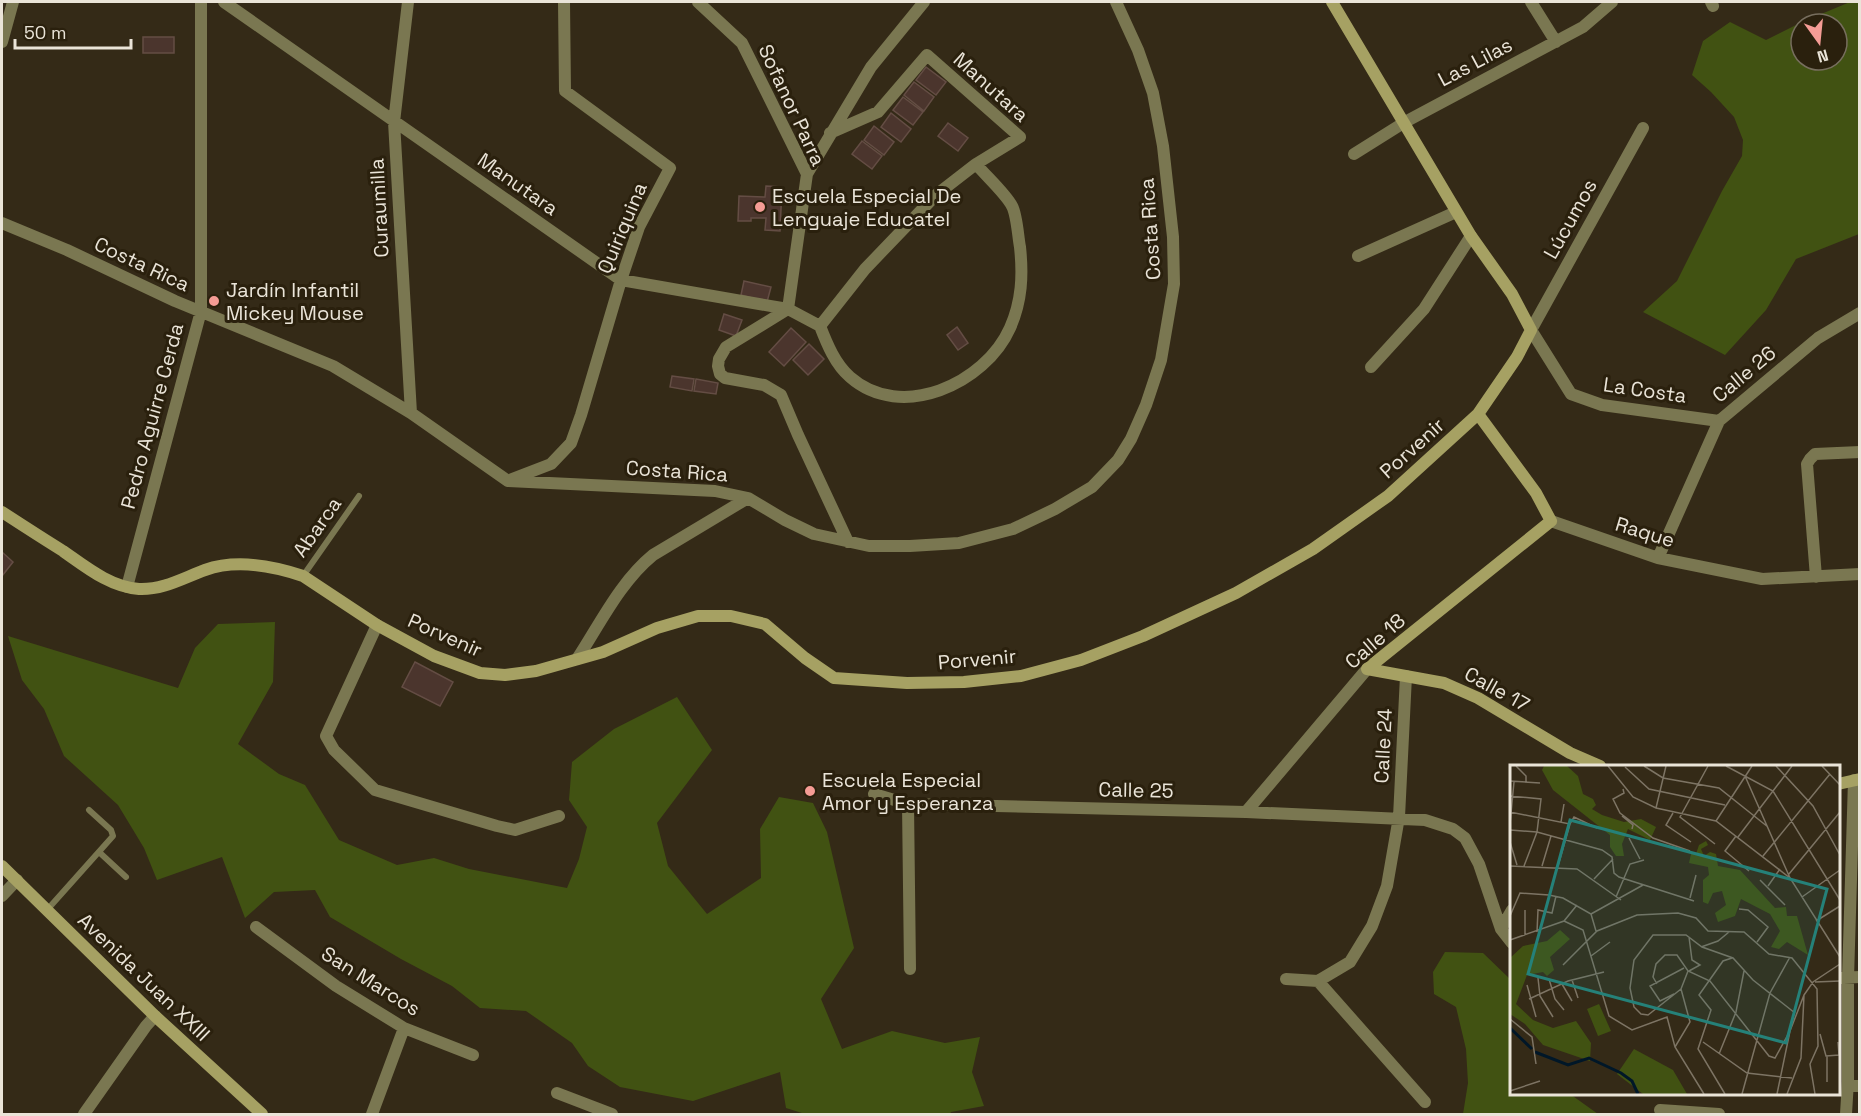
<svg xmlns="http://www.w3.org/2000/svg" width="1861" height="1116" font-family="'Space Grotesk',sans-serif">
	<style>
		.green { fill: #415212; fill-rule: evenodd }
		.building { fill: #4b352d; stroke: #644d44; stroke-width: 1.5 }
		.lines { fill: none; stroke-linecap: round; stroke-linejoin: round }
		.lane { stroke: #7a7751; stroke-width: 6 }
		.street { stroke: #7a7751; stroke-width: 12 }
		.secondary { stroke: #a6a163; stroke-width: 12 }
		.poi-dot { fill: #f59c95; stroke: #2a200d; stroke-width: 2 }
		.labels { text-anchor: middle; stroke-width: 6; stroke-linejoin: round; paint-order: stroke }
		.street-label { font-size: 20px; fill: #eae4d8; stroke: #2a200d }
		.poi-label { font-size: 20px; fill: #eae4d8; stroke: #2a200d; text-anchor: start }
		.inset-river { fill: none; stroke: #001728; stroke-width: 3 }
		.inset-road { fill: none; stroke: #7d7464; stroke-width: 1.5 }
		.view { fill: #258179; fill-opacity: 0.15; stroke: #258179; stroke-width: 3 }
		.inset-edge { fill: none; stroke: #eae4d8; stroke-width: 3 }
	</style>
	<rect width="100%" height="100%" fill="#342a17"/>
	<path class="green" d="M1850,2H1860L1859,234L1796,259L1766,310L1725,355L1643,312L1677,281L1722,191L1742,156L1743,140L1734,117L1711,92L1692,75L1703,41L1730,22L1766,40L1802,22ZM1801,24H1837V60H1801Z
		M275,622L273,682L238,744L279,774L305,785L339,840L397,865L434,858L469,869L567,888L579,859L587,827L569,800L572,762L614,729L677,697L712,750L657,823L668,866L707,914L761,878L760,829L779,797L813,803L827,832L854,948L821,999L842,1049L892,1031L945,1043L980,1037L972,1072L984,1106L951,1112L950,1114H805L786,1108L780,1072L693,1101L620,1087L588,1066L572,1043L526,1011L480,1008L452,986L401,959L330,917L315,890L274,892L245,918L222,857L157,880L144,848L118,805L64,756L44,709L22,680L8,636L178,688L195,648L218,624Z
		M1445,952L1483,953L1511,980L1512,1094H1570L1598,1114H1463L1468,1083L1466,1049L1456,1007L1434,994L1433,972Z"/>
	<path class="building" d="M143,37H174V53H143Z
		M926,67L946,82L936,95L916,80Z
		M914,82L934,97L924,111L904,95Z
		M903,97L923,112L913,125L893,110Z
		M891,113L911,129L901,142L881,127Z
		M948,123L968,138L958,151L938,136Z
		M874,126L894,142L884,155L864,140Z
		M862,141L882,156L872,169L852,154Z
		M766,186L782,187L780,231L765,230L766,218H751V221H738L739,196L765,197Z
		M744,281L771,287L767,302L741,295Z
		M724,314L742,320L736,336L719,330Z
		M957,327L968,343L958,350L947,335Z
		M791,328L806,342L784,366L769,352Z
		M809,344L824,359L808,375L793,360Z
		M672,376L694,379L692,391L670,387Z
		M696,379L718,383L716,394L694,391Z
		M2,552L13,562L2,576Z
		M415,662L453,682L440,706L402,687Z"/>
	<g class="lines">
		<path class="lane" d="M303,576L359,496
			M99,852L126,877
			M47,910L113,836L111,830L89,810"/>
		<path class="street" d="M224,2L621,280L788,309L820,326C827,344 835,364 850,377C901,422 985,384 1010,328C1022,301 1023,275 1020,247C1018,237 1017,215 1012,206C1006,194 986,176 976,164
			M408,2L394,122L411,413
			M698,2L742,43L807,174L788,309
			M1531,2L1556,42
			M1711,2L1713,6
			M2,42L13,2
			M1643,128L1531,330L1571,394L1602,405L1719,421
			M1354,154L1405,122L1583,27L1612,2
			M807,174L871,67L924,2
			M2,223L67,250L175,301L333,366L411,413L508,481L715,491L748,498L785,520L814,534L869,546H910L959,543L1013,529L1055,509L1092,487L1118,460L1131,439L1146,405L1161,360L1174,284L1173,237L1163,146L1153,93L1138,50L1116,2
			M1358,256L1456,212
			M788,309L726,347L719,359L718,366L720,374L725,378L764,385L781,395L798,435L848,542
			M820,326L865,269L936,195L976,164L1020,137L927,55L878,112L830,133
			M1371,367L1424,309L1471,236
			M512,479L551,464L571,443L581,415L621,280L639,227L670,168L565,91L564,2
			M1551,521L1658,558L1762,579L1860,574
			M1658,558L1719,421L1818,338L1860,313
			M1816,577L1807,464L1810,459L1815,454L1860,452
			M127,587L201,311V2
			M377,625L326,736L334,750L375,790L497,826L515,830L559,816
			M577,659C600,624 620,582 653,555L748,498
			M1854,780L1848,978V1086H1860
			M874,794L908,804L1246,812L1425,820L1453,829L1465,838L1479,864L1501,929L1512,943
			M908,804L910,969
			M1246,812L1367,669
			M2,896L17,880
			M256,927L336,986L404,1028L473,1055
			M1501,929L1512,910
			M1838,978L1860,977
			M1286,979L1318,981L1350,962L1372,926L1387,886L1399,817L1406,676
			M1318,981L1425,1102
			M557,1093L612,1114
			M1660,1110L1719,1114
			M84,1114L146,1026L155,1016
			M372,1114L404,1028
			M1846,1114L1848,1081"/>
		<path class="secondary" d="M2,512C22,525 42,538 63,551C86,567 110,587 139,589C163,590 183,578 205,570C236,559 273,566 303,576L377,625L434,656L480,673L505,675L536,671L603,652L657,628L698,616H731L765,624L805,658L834,678L907,683L964,682L1021,676L1081,660L1143,636L1236,593L1313,549L1388,496L1478,414L1517,357L1531,330L1512,294L1471,236L1332,2
			M1367,669L1551,521L1536,493L1478,414
			M1367,669L1444,683L1478,698L1570,753L1600,766
			M1838,784L1860,779
			M2,866L155,1016L262,1114"/>
	</g>
	<g class="poi-dot">
		<circle cx="760" cy="207" r="6"/>
		<circle cx="214" cy="301" r="6"/>
		<circle cx="810" cy="791" r="6"/>
	</g>
	<g class="labels">
		<g class="street-label">
			<text transform="translate(1475 62) rotate(-28)" y="7">Las Lilas</text>
			<text transform="translate(991 87) rotate(42)" y="7">Manutara</text>
			<text transform="translate(792 105) rotate(65)" y="7">Sofanor Parra</text>
			<text transform="translate(518 184) rotate(35)" y="7">Manutara</text>
			<text transform="translate(379 208) rotate(-93)" y="7">Curaumilla</text>
			<text transform="translate(1570 219) rotate(-61)" y="7">Lúcumos</text>
			<text transform="translate(622 228) rotate(-67)" y="7">Quiriquina</text>
			<text transform="translate(1150 229) rotate(-94)" y="7">Costa Rica</text>
			<text transform="translate(142 264) rotate(25)" y="7">Costa Rica</text>
			<text transform="translate(1744 374) rotate(-40)" y="7">Calle 26</text>
			<text transform="translate(1645 390) rotate(8)" y="7">La Costa</text>
			<text transform="translate(152 416) rotate(-75)" y="7">Pedro Aguirre Cerda</text>
			<text transform="translate(1412 448) rotate(-42)" y="7">Porvenir</text>
			<text transform="translate(677 471) rotate(4)" y="7">Costa Rica</text>
			<text transform="translate(317 527) rotate(-55)" y="7">Abarca</text>
			<text transform="translate(1645 532) rotate(17)" y="7">Raque</text>
			<text transform="translate(445 635) rotate(24)" y="7">Porvenir</text>
			<text transform="translate(1375 641) rotate(-41)" y="7">Calle 18</text>
			<text transform="translate(977 659) rotate(-5)" y="7">Porvenir</text>
			<text transform="translate(1497 689) rotate(29)" y="7">Calle 17</text>
			<text transform="translate(1383 746) rotate(-87)" y="7">Calle 24</text>
			<text transform="translate(1136 790) rotate(1)" y="7">Calle 25</text>
			<text transform="translate(144 977) rotate(44)" y="7">Avenida Juan XXIII</text>
			<text transform="translate(371 981) rotate(32)" y="7">San Marcos</text>
		</g>
		<g class="poi-label">
			<text x="772" y="203">Escuela Especial De<tspan x="772" dy="23">Lenguaje Educatel</tspan></text>
			<text x="226" y="297">Jardín Infantil<tspan x="226" dy="23">Mickey Mouse</tspan></text>
			<text x="822" y="787">Escuela Especial<tspan x="822" dy="23">Amor y Esperanza</tspan></text>
		</g>
	</g>
	<g transform="translate(1510 765)">
		<rect width="330" height="330" fill="#342a17"/>
		<path d="M34,1H57L68,11L73,29L83,34L86,40L82,44L92,50L114,57L131,54L146,62L140,75L118,64L112,79L114,91H106L100,82V70L43,25L32,5ZM196,76L198,80L191,84L194,91L200,87L206,89L208,101L230,105L265,143L276,142L277,151H287L298,190L277,177L269,184L261,182L270,166L260,149L231,134L225,151L208,157L205,148L216,140L212,126L203,128L198,139L193,137V115L199,110L198,102L179,98L181,89H186L189,80ZM50,165L60,174L40,192L44,205L37,211L33,207L17,210L6,239L23,255L43,263L66,256L81,278L80,296L33,280L15,259L0,249V193L13,181L37,176ZM89,239L101,266L88,271L77,244ZM124,284L163,305L177,329H133L107,309Z" fill="#415212"/>
		<path class="inset-river" d="M0,263L22,284M25,287L58,300L79,293L111,308L122,316L128,329"/>
		<path class="inset-road" d="M6,1L16,11V17M98,1L123,32L146,43L206,56L280,113M134,1L153,13L209,23L258,62M198,1L170,52L205,79M216,1L263,26L330,135M266,1L303,41L330,90M312,1L330,20M115,2L139,24L215,40M235,11L280,113L330,192M0,16L30,18M113,24L114,28L103,34L110,48L143,73L180,86M0,31L31,34L27,67L14,101M146,43L156,1M0,47L60,59L48,101M163,48L156,60L181,77M112,51L123,60L122,64M206,56L242,1M51,57L54,39M0,59L4,17M60,59L64,52L87,63M0,65L27,67L92,85L102,92L104,108L109,112L184,136M226,71L215,86L239,106M228,72L282,1M119,73L130,94M0,77L7,100M253,91L320,9M0,101L67,104L111,135M32,101L41,71M279,109L330,47M84,114L103,94M250,115L275,140M258,121L270,104M106,132L120,99L134,95M292,132L330,105M180,133L186,110M229,144L238,145L258,162L247,177M81,149L133,120M0,151L10,128L39,130L53,133L81,149L86,166M54,156L73,165L99,251L122,265L157,252L165,282L194,329M306,156L330,141M27,167L28,145L42,148L46,131M15,170V145M179,172L182,195L190,200L179,206M0,175L54,156L67,140M191,182L208,176L219,167M81,191L100,177M53,200L87,166L127,150L168,148L186,153L198,166L234,167L259,189L282,193L307,224L308,281L300,299L305,329M28,213L30,231L43,252M39,214L45,234L54,245M62,215L68,233M305,217L330,216M52,219L62,236M147,219L143,212L146,199L155,190H167L178,206L200,216L259,291L265,293L280,266M17,220L26,252M171,224L138,250L131,249L124,242L120,223L124,195L143,170H176L192,182L223,193L243,215L285,248M164,229L150,236L140,221L174,203M19,234L58,216L94,207M0,254L22,272L26,299M310,269L316,291L329,290L328,277M193,277L237,308L282,313M165,282L180,257L171,224L178,206M209,289L226,247L234,206M317,317V291M0,326L30,316M215,329L188,284L201,245L189,230L213,196L222,193M232,329L260,228L280,192M267,329L280,266L294,230M277,329L291,293L294,230L303,217L330,199"/>
		<path class="view" d="M60,55L317,124L276,278L18,209Z"/>
		<rect width="330" height="330" class="inset-edge"/>
	</g>
	<rect width="1861" height="1116" fill="none" stroke="#eae4d8" stroke-width="6"/>
	<g transform="translate(1819 42) rotate(165)"><circle r="28" fill="#2a200d" stroke="#776e5e" stroke-width="1.5"/>
	<path d="M0-4.5L10 22L0 15L-10 22Z" fill="#f59c95"/>
	<text y="-9" font-size="16" font-weight="bold" text-anchor="middle" fill="#eae4d8">N</text>
	</g>
	<path d="M15 39v9h116v-9" fill="none" stroke="#eae4d8" stroke-width="3"/>
	<text x="24" y="39" font-size="18" fill="#eae4d8" stroke="#2a200d" stroke-width="4.5" paint-order="stroke">50 m</text>
</svg>
